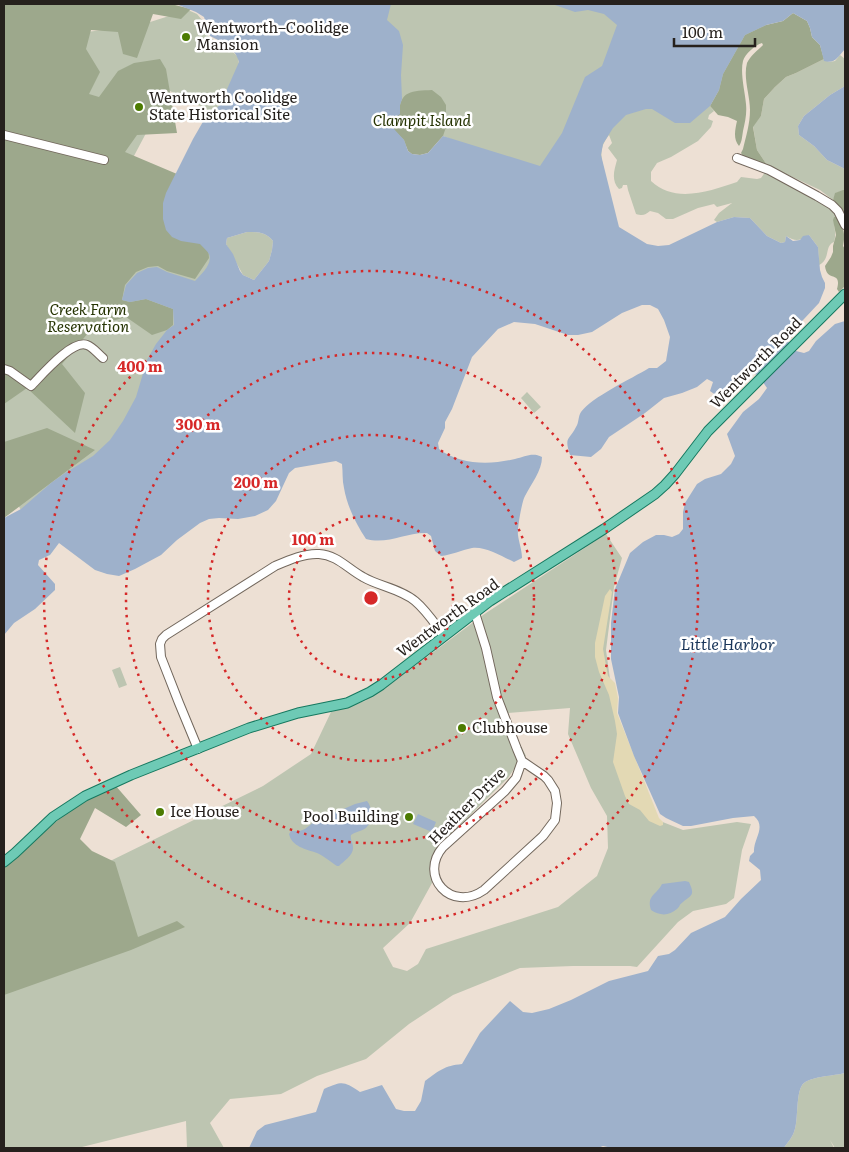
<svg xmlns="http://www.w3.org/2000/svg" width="849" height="1152" font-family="Literata,serif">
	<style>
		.green { fill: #bdc5b1; fill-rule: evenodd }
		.forest { fill: #9da88c }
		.sand { fill: #e3d9b4 }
		.water { fill: #9eb1cb; fill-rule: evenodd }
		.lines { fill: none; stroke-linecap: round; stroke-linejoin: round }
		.minor-casing { stroke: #72675c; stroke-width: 10 }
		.major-casing { stroke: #16785f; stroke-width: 11 }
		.minor { stroke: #fff; stroke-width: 8 }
		.major { stroke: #6ecab5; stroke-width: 9 }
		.ring { fill: none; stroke: #d62828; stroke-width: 2.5; stroke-dasharray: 2.5 5 }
		.poi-dot { fill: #4c7b01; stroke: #fff; stroke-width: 2 }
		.labels { text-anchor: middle; stroke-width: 5; stroke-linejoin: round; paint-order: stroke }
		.poi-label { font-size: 15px; fill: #26211d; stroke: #fff; text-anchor: start }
		.park-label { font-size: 15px; font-style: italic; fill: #263403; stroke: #fff }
		.street-label { font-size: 15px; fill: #26211d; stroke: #fff }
		.water-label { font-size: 16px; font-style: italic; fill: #193559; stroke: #fff }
		.centre { fill: #d62828; stroke: #fff; stroke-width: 2.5 }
		.ring-label { font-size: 15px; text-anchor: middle; font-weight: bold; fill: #d62828; stroke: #fff; stroke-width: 5; stroke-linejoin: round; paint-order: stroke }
	</style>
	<rect width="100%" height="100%" fill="#ede0d4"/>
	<path class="green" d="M4,4L79,33L118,28L147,23L188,10L197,14L202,20L206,33L210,38L229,48L238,57L239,64L220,106L214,113L168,90L162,103L126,171L219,248L179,317L120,437L22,512L4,480Z
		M296,4H747L766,25L719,90L710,106L714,111L709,115L708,119L713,121L711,127L698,141L671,157L657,163L651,172V181C675,204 710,191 737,182L741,177L757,179L761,178L766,171L832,209L837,217H834C833,226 837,232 834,242C824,246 831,259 819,265L818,247L809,235C799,241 796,242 786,236L785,242L781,243L767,236L750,218L734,217L717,222L714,220L719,213L732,203L717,207L714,204L698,208L673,219H666L658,213L650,211C645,215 643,216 636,214L628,190L627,185H623L622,188L619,189C611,180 614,171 617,160L608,148L612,143L609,135C598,149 601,158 605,174L583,191L443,136L412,154Z
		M840,55L845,59V86L830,95L804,116L798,126L799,135L814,146L827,160L845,169V190L836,193L833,200L820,190L767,165L757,150L753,126L761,116L764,99L775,87L786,77L796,73L824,59L829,62L835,61Z
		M247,232C257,232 266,232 273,241L272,250L269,261L254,280L243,275L226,244L227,238Z
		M527,392L541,407L534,413L521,398Z
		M606,534L622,558L614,587L606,650L616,723L655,819L683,830L737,822L751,824L742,850L734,898L726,904L693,911L678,922L637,967L630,966H573L520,968L453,995L409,1024L366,1059L317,1076L281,1094L230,1099L210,1123L224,1148H187L186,1121L78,1148H4V979L104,864L263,786L311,754L331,712L365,701L396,680L483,615ZM570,708L568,734L591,788L607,816L608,848L597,876L558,907L426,949L418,964L407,971L393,967L383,948L410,923L432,883L430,861L441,844L508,778L518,763L517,760L526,756L516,736L508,713Z
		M120,667L127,685L119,688L112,670Z
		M845,1073V1148H835L830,1140L834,1148H784C787,1143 792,1138 794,1132C799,1121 795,1090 804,1083C813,1076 834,1076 845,1073Z"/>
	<path class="forest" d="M4,4H174L175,5L191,9L181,19L153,14L137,58L123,54L118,32L91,30L86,49L100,72L89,94L99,97L118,71L134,63L160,59L166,69L177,133L137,135L125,152L177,174L208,245L209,258L195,279L167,271L158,266L148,267L136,272L125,285L122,300L130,302L146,299L173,309V325L167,330L152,335L126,317L94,326L62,364L85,393L75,433L27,388L4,404Z
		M793,13L807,21L810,28L812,37L820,45L824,59L796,73L786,77L775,87L764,99L761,116L753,127L757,150L767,165H764L743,156L741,153L743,149C746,136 750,124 750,110C750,95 743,78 747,63C750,56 758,50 763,45L762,43C755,45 745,54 743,61C740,73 745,92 746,104C747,114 745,122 743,131C742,137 742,142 739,146C733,139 735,130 737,121L728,117L718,115L710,106L719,90L723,74L745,35L766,25L783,21Z
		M432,90L441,97L446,105V127L443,136L428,153L420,155L412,154L408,151L404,140L394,130L395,118L399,114C400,90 412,91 432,90Z
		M843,190H845V216L833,200L835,193Z
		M834,217H837C843,228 846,232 843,246L845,249V286L839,292L837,289C842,270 827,283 825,266L831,257L833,252V246L836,235L833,220Z
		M47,428L95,450L4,518V442Z
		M115,785L141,815L126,827L95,808L80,839L92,851L115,862L138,937L177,921L185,927L131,950L4,995V864L79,803Z"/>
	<path class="sand" d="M610,589L612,592L603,649L608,676L615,683L618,698L617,713L659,818L663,822V825L660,826L649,821L640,810L629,804L625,796L613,762L617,734L615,721L609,695L599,672L595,657V643L605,596Z"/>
	<path class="water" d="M176,4H393H391L387,20L399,31L403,45L401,75L402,99L400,105V114L395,118L394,129L404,140L408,151L412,154L420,155L428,153L443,136L540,166L562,133L585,77L602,66L617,25L604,14L588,10L575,12L552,4H845V49C838,57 835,64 824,61L820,45L812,37L810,28L807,21L793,13L783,21L766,25L745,35L723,74L719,90L710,106L690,123H675L652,109H646L626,115L613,128L603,144L601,155L619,227L647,244L658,246L669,245L717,222L734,217L750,218L767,236L781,243L785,242L786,236L793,241L800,240L803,236L809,235L818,247L820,270L822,277L825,283V288L819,303L789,335L787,340L796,351L804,353L809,351L816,341L835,324L845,321V1073C834,1076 813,1076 804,1083C795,1090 799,1121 794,1132C792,1138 787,1143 784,1148H612L603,1146L598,1148H249L257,1131L265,1125L316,1112L324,1089C343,1081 343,1081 360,1092L382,1085L396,1109L404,1111H415L421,1101L425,1081C440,1070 444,1066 462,1064L480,1033L510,1001L523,1012L532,1013L549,1009L571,1000L609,981L648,971L658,956L669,954L675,950L691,933L725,917L741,899L761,880L760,870L749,861L750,856L754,852C753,839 767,827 754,816L733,818L691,826H683L666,818L660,814L634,756L618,713L619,697L611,659V623L615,589L630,553L643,542L656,535H664L672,537L679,534L683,529V512L685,503L697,484L705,479L721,474L731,464L735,456L727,434L743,412L759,399L767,388L758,375L750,373L720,398L710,391L713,382L707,379L697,387L682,393L664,398L645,413L609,437L601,449L591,457L570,455C564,436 569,441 576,427C579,423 578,416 581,412C592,397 631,379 649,368H657L666,361L670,337L664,320L658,309L650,305H642L622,313L592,332L578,335H568L535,324L514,322L498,329L472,357L452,409L445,422V428L438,443L439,449C460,465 490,465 515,459C525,457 532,452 542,457C542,471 531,484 525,496C522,501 517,529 518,535C519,543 522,550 522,558L514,562C503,557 485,546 472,548C461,550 452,555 441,556L435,551L431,536L427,533C406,532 388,545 366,539C356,524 347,506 344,488C342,480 343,472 342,464L336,461L295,468L289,473L276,501L268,510L255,516L238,519L219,518L209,519L200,523L177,540L161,555L135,569L119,576L107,574L95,570L59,543L50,555L39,560L38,565L55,584V590L35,609L14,623L4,635V518L21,509L51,483L65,473L93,456L110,440L123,421L136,397L147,360L156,344L167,330L174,325L173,309L146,299L130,302L122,300L126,285L137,273L148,268L157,267L167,272L195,281C201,274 213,264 209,254C207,251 203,247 200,244L181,241L172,237L166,230L163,219V203L166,193L193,139L204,120L220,105L239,62C235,47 222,42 210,36L204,17L196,12ZM247,232C257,232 266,232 273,241L272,250L269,261L254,280L243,275L240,271L233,254L226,244L227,238Z
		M845,86V169L827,160L814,146L799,135L798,126L804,116L830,95Z
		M367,801C373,808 373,821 366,828C362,831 355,832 351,835C350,840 353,842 353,847C354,855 344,861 339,866H337C331,862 324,856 317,853C306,849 292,847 289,834L291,831H300L305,829L319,818L339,811L355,804Z
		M418,814L436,822L432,832L413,824Z
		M685,881L689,882C695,895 692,895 683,902C677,907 682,904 677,909C669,916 660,916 651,910C646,895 657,895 662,884Z"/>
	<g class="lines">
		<defs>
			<path id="minor" d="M4,135L104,160
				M737,158L769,170L817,196L832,205L838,211L845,225
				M4,369L10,371L31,386C41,376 72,339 87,345C93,347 98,354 103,358
				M475,613L486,648L497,697L517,749L522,761L544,776L548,780L555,791L557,803L555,820L543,836L484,890C451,913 418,876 443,847L505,791L516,778L522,761
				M198,749L179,703L161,657L160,644L162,639L166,635L275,566C289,560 305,553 319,554C337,555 348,569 363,577C378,586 401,589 415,601C427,611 435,624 444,636"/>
			<path id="major" d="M4,862L15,853L53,817L85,796L131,775L249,728L298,713L347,703L370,692L381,685L490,601L604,529L655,494L665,485L675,474L708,431L845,294"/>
		</defs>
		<use href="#minor" class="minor-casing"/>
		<use href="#major" class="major-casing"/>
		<use href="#minor" class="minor"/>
		<use href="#major" class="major"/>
	</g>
	<g class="ring">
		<circle cx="371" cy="598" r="82"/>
		<circle cx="371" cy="598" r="163"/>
		<circle cx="371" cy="598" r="245"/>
		<circle cx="371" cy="598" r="327"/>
	</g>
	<g class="poi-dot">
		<circle cx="186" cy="37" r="5"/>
		<circle cx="139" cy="107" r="5"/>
		<circle cx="462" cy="728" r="5"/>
		<circle cx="160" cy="812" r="5"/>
		<circle cx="409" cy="817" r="5"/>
	</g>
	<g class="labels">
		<g class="poi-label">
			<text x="196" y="33">Wentworth–Coolidge<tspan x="196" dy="17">Mansion</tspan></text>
			<text x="149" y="103">Wentworth Coolidge<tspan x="149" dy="17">State Historical Site</tspan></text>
			<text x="472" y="733">Clubhouse</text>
			<text x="170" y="817">Ice House</text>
			<text x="399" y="822" text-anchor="end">Pool Building</text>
		</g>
		<g class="park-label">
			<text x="422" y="126">Clampit Island</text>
			<text x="88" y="315">Creek Farm<tspan x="88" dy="17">Reservation</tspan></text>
		</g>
		<g class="street-label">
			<text transform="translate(756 363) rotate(-45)" y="5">Wentworth Road</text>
			<text transform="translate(448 618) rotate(-36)" y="5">Wentworth Road</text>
			<text transform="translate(467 806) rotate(-45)" y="5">Heather Drive</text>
		</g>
		<g class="water-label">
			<text x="728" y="650">Little Harbor</text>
		</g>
	</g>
	<circle cx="371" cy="598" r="8" class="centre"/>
	<g class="ring-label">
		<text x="140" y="372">400 m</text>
		<text x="198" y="430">300 m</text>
		<text x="256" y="488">200 m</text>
		<text x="313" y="545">100 m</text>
	</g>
	<rect width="849" height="1152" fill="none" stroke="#26211d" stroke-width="10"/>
	<path d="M674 38v8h81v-8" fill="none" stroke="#26211d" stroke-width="2.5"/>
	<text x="682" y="38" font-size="15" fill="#26211d" stroke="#ffffff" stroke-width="4" paint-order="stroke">100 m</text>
</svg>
